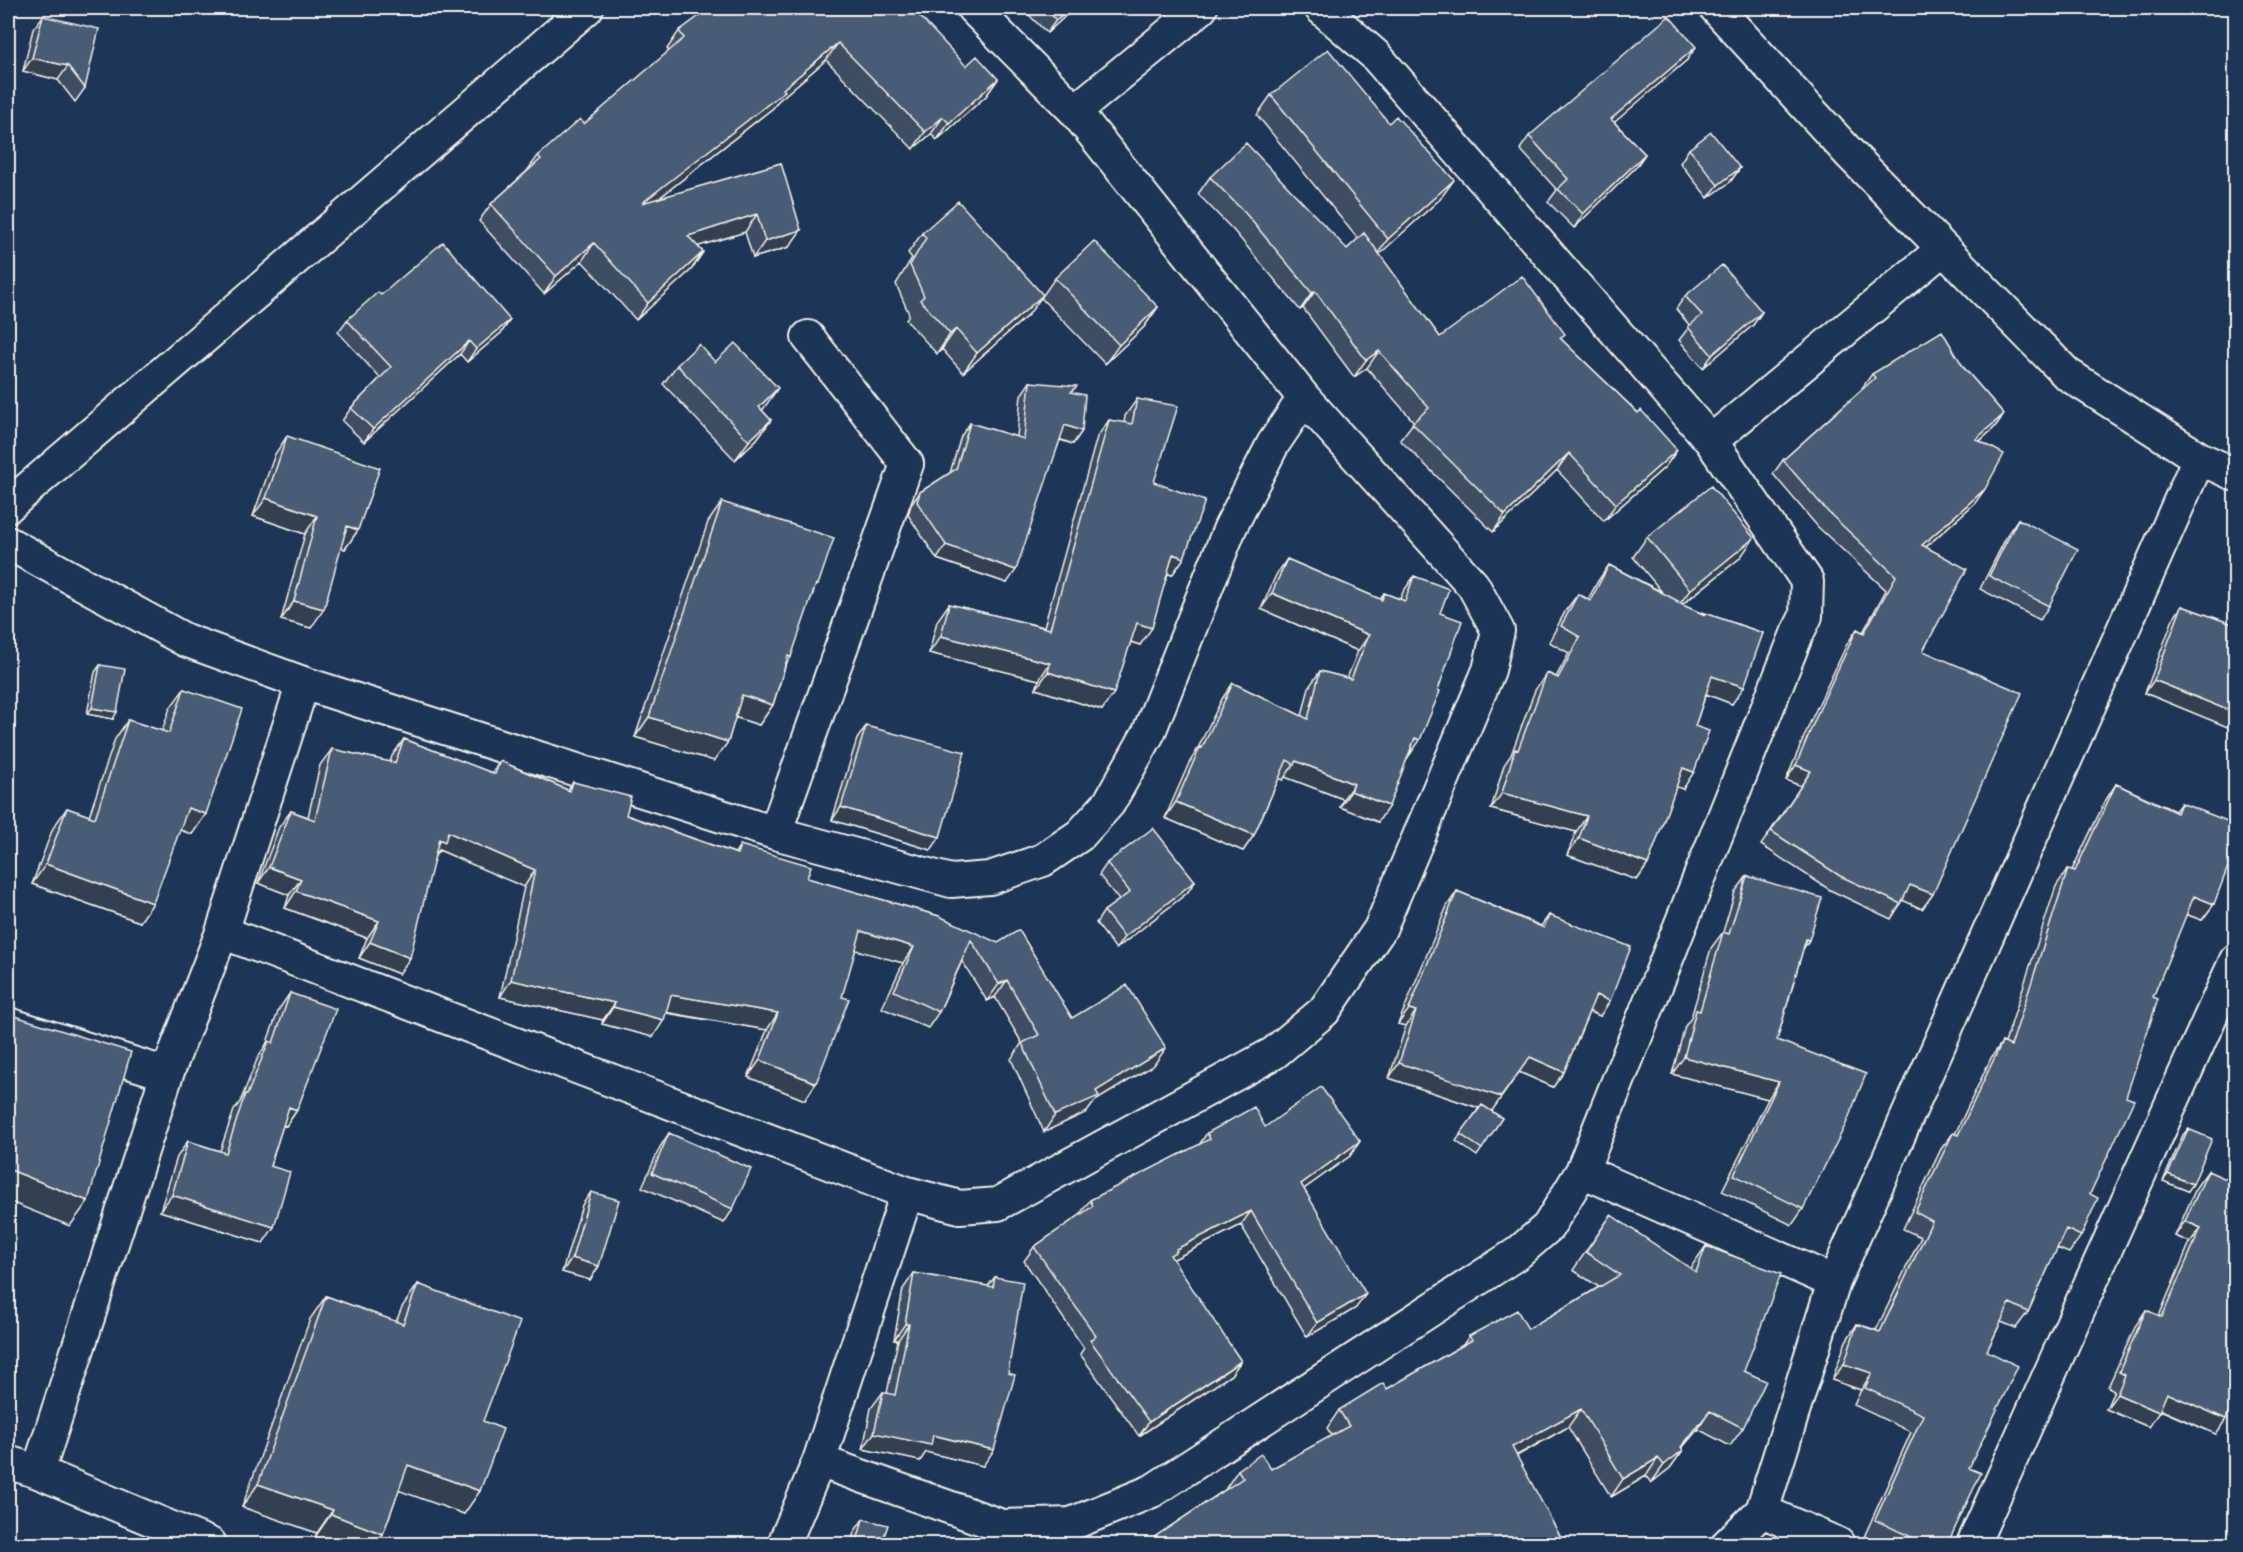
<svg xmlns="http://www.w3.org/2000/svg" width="2243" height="1552" font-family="Pangolin,sans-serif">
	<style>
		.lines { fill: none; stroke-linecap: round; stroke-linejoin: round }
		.minor-casing { stroke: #f4f1e8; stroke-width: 36 }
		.minor { stroke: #1d3557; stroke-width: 32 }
		.wall { fill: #3e4e64; stroke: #f4f1e8; stroke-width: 1.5 }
		.shaded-wall { fill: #324051; stroke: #f4f1e8; stroke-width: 1.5 }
		.building { fill: #485b74; stroke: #f4f1e8; stroke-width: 1.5 }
	</style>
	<rect width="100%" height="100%" fill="#1d3557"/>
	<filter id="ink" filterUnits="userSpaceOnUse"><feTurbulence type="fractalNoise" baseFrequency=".0167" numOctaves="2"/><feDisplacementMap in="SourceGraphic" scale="12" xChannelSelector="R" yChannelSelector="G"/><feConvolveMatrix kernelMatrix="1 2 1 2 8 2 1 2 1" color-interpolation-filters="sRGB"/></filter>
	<g filter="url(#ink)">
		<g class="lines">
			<defs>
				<path id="minor" d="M1716,8L1850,154L2067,374L2199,458L2236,475
					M1075,111L1201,8
					M1711,441L1943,249
					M8,506L587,8
					M8,543L185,640L303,683L775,833L951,881L990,878L1043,860L1080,835L1109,803L1149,732L1230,528L1273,444L1304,398
					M775,833L907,464L808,337
					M222,932L907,1193L960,1207L998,1204L1274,1053L1324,1011L1380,929L1489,670L1498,631L1473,585L1304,398L1075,111L973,8
					M8,1024L167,1074L222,932L303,683
					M1582,1171L1834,1282
					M819,1461L1002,1526L1071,1524L1152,1491L1518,1253L1548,1227L1582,1171L1797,634L1806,616L1807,581L1711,441L1375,55L1321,8
					M8,1462L38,1472L210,1544
					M38,1472L167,1074
					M1762,1511L1838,1544
					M784,1544L819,1461L907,1193
					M1728,1544L1762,1511L1834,1282L2199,458
					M1973,1544L2236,960"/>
			</defs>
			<use href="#minor" class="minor-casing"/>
			<use href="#minor" class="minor"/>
		</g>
		<path class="wall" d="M1022,8H1074L1047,33Z
			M722,12L966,66L998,79L986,96L937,140L931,134L913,149L826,60L778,101L773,108L658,199L781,163L789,247L753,258L745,232L698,246L703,252L691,270L636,320L582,261L544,294L479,221L491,204L527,171L538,156L584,124L669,51L667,49L679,31Z
			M43,16L85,88L75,102L58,80L23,71L33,29Z
			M1687,60L1614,122L1645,154L1636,167L1574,228L1548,202L1557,190L1520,149L1529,136Z
			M1271,95L1440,199L1379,254L1440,337L1561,339L1677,450L1665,467L1604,521L1557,470L1493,532L1400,440L1414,422L1367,368L1354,377L1303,308L1300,310L1234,231L1198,194L1210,177L1347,249L1358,239L1257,115Z
			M1689,149L1740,168L1730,182L1708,198L1680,163Z
			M922,233L1029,314L963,373L942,349L937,354L906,320L909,314L896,284L912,258L908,253Z
			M1055,278L1158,307L1144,327L1105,364L1041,298Z
			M1685,296L1762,312L1753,325L1703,368L1679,340L1690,326L1676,309Z
			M347,320H510L501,333L467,362L460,354L364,442L342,421L351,408L380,378L338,332Z
			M715,362L764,408L762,410L771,420L757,439L735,460L663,384L677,365Z
			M1964,368L2004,414L1994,428L1980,441L1975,503L1926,547L1923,651L1933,894L1922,909L1903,900L1891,919L1830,890L1761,845L1801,786L1786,780L1812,718L1847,644L1857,629L1863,632L1886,590L1818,527L1773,474L1783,460L1862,389V388L1872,374Z
			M1030,382L1073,393L1082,431L1073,444L1060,440L1007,583L937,559L908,515L911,505L920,492L950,473L961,436L970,423L1017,437L1021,395Z
			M1137,399L1154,482L1184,558L1172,575L1168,574L1140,645L1131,642L1102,710L1036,689L1039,680L929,653L937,621L949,604L1044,627L1097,437L1109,420L1124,423L1125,416Z
			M287,436L358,530L345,549L341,547L311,628L281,620L305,534L253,516L275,454Z
			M722,502L814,591L785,667L773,705L759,725L735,717L728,742L714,761L635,737L708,522Z
			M2018,519L2049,606L2040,620L1980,589L2009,532Z
			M1647,537L1740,558L1682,605L1701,613L1702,612L1763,633L1732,704L1706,694L1695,726L1683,789L1676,786L1648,864L1637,880L1567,855L1576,832L1491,809L1504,765L1511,755L1535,690L1547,673L1556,677L1569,653L1549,642L1566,610L1578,594L1588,599L1598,581L1609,565L1662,592L1633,557Z
			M1287,559L1380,599L1384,593L1400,599L1403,592L1414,576L1440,613L1409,755L1378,822L1340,807L1343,799L1285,777L1283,780L1279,778L1254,835L1243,851L1165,818L1189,763L1196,752L1222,699L1233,683L1302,716L1309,687L1320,671L1347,678L1358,651L1261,609L1276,575Z
			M2182,606L2235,625V730L2145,693L2173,619Z
			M100,665L113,719L87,714L95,672Z
			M184,689L206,814L192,834L180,830L140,922L32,884L53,828L67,808L89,816L115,739L128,720L162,731L170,708Z
			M866,726L931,850L832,820L857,739Z
			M404,739L492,773L500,761L568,790L573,782L626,815L735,853L740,845L807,878L939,916L1072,1018L1154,1065L1095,1101L1087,1112L1044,1132L1011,1059L1022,1043L995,997L987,1001L962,961L939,1012L928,1028L882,1008L903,963L856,949L805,1100L748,1077L767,1030L666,1013L653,1037L602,1024L603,1020L500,997L524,887L439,850L435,856L399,974L359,958L367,938L285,908L289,895L258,883L279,827L291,811L308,817L320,765L332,749L390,762L392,756Z
			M2116,784L2175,811L2181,803L2214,904L2202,920L2186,914L2153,997L2090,1194L2081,1236L2069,1253L2057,1248L2028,1312L2016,1328L2001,1322L1987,1351L1969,1468L1947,1545H1881L1864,1537L1911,1432L1854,1405L1861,1390L1832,1380L1846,1341L1857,1324L1876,1330L1921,1237L1903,1229L1941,1149L1953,1133L1955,1134L1991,1058L2002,1042L2005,1043L2056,886L2068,869L2072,870L2105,801Z
			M1107,863L1195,881L1187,893L1116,949L1096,923L1104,911L1119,900L1099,875Z
			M1747,876L1809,940L1803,949L1777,1040L1803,1209L1792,1225L1722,1191L1768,1099L1672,1074L1685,1026L1691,1018L1711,948L1723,932L1735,892Z
			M1457,891L1541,926L1549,915L1600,1016L1589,1012L1564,1072L1553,1087L1519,1072L1491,1111L1502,1118L1477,1156L1456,1141L1479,1108L1389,1078L1406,1026L1398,1024L1447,906Z
			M290,993L297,1110L286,1126L283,1125L270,1166L263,1243L160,1211L177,1157L188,1141L220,1151L234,1110L240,1102L258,1057L266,1045L279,1009Z
			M1265,1127L1360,1141L1350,1156L1304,1189L1356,1308L1307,1337L1241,1225L1172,1260L1241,1361L1231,1375L1139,1436L1080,1354L1084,1348L1024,1261L1034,1247L1080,1215V1214L1090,1200L1199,1145L1207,1133Z
			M2188,1129V1191L2163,1181L2183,1135Z
			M669,1133L733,1209L724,1223L642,1187L660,1147Z
			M2208,1171L2216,1434L2160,1410L2149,1427L2106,1409L2114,1390L2108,1387L2136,1325L2146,1310L2159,1316L2190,1242L2175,1236L2197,1186Z
			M591,1192L599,1266L590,1280L562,1272L582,1205Z
			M1611,1215L1691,1269L1693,1264L1706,1246L1744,1371L1743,1428L1730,1446L1698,1429L1682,1448L1683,1450L1670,1468L1651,1483L1646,1476L1611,1497L1568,1427L1517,1456L1150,1544L1156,1536L1226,1489V1488L1238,1470L1271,1469L1332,1436L1327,1428L1339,1410L1387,1389L1463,1345L1469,1336L1528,1329L1599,1287L1573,1270Z
			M914,1273L988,1286L995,1277L983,1466L926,1452L920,1461L863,1449L871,1408L883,1392L887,1393L898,1340H894L903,1289Z
			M418,1284L483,1421L464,1514L399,1490L383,1534L375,1545H335L315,1537L317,1533L242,1507L310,1319L326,1296L396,1322L402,1307Z
			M2235,1451V1467L2230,1458Z
			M863,1519L881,1545H851L854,1532Z"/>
		<path class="shaded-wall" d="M1069,8H1074L1047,33L1056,20Z
			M838,43L826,60L778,101L773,108L630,221L642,203L783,89Z
			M1696,47L1687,60L1602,133L1611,119Z
			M32,58L68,66L58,80L23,71Z
			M998,79L986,96L937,140L949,123Z
			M943,117L931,134L913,149L925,132Z
			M1645,154L1636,167L1574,228L1583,214Z
			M1740,168L1730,182L1708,198L1718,185Z
			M1454,180L1440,199L1374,259L1388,239Z
			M757,214L745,232L676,253L688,236Z
			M801,230L789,247L753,258L765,241Z
			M594,243L582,261L544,294L556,276Z
			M703,252L691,270L636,320L648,303Z
			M1315,291L1303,308L1300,310L1312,293Z
			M1043,295L1029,314L963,373L977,353Z
			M1158,307L1144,327L1105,364L1119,345Z
			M1762,312L1753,325L1703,368L1712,355Z
			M510,320L501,333L467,362L476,349Z
			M956,329L942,349L937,354L950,334Z
			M469,341L460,354L364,442L373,429Z
			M1379,351L1367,368L1354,377L1366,360Z
			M778,388L764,408L745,427L759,407Z
			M2004,414L1994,428L1966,453L1976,439Z
			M771,420L757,439L735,460L749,441Z
			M1065,425L1082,431L1073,444L1056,438Z
			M1677,450L1665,467L1604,521L1616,504Z
			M1569,453L1557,470L1493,532L1505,515Z
			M1985,489L1975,503L1912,559L1922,545Z
			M266,498L317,516L305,534L253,516Z
			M347,526L358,530L345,549L334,545Z
			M1754,538L1740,558L1676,609L1690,590Z
			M946,545L1016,570L1007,583L937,559Z
			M1173,554L1184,558L1172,575L1161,571Z
			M1272,593L1369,635L1358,651L1261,609Z
			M294,601L324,609L311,628L281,620Z
			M1137,623L1152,628L1140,645L1125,640Z
			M941,636L1050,663L1039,680L929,653Z
			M788,656L791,657L778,677Z
			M1048,672L1114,693L1102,710L1036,689Z
			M1712,676L1744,687L1732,704L1701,692Z
			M2154,680L2235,713V730L2145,693Z
			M742,695L773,705L759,725L728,715Z
			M92,708L117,712L113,719L87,714Z
			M649,717L728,742L714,761L635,737Z
			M1415,738L1420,740L1409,756Z
			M1296,761L1354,784L1343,799L1285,777Z
			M1796,765L1811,771L1801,786L1786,780Z
			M1683,768L1694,772L1683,789L1671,785Z
			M1351,791L1389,806L1378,822L1340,807Z
			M1502,793L1587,816L1576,832L1491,809Z
			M1176,802L1254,835L1243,851L1165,818Z
			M841,807L940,837L931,850L832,820Z
			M188,808L206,814L192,834L174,828Z
			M448,832L535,870L524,887L439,850L433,858L439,839Z
			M1579,838L1648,864L1637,880L1567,855Z
			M46,864L153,903L140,922L32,884Z
			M269,867L301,879L289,895L258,883Z
			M1195,881L1187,893L1116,949L1124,937Z
			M1910,885L1933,894L1922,909L1900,899Z
			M296,891L379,921L367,938L285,908Z
			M2194,896L2214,904L2202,920L2182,913Z
			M861,931L914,947L903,963L849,948Z
			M1806,939L1809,940L1798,956Z
			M370,942L410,958L399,974L359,958Z
			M511,980L615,1003L603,1020L500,997Z
			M1007,980L995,997L987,1001L999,984Z
			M671,995L778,1013L767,1030L659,1011Z
			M1596,995L1610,1001L1600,1016L1586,1010Z
			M613,1007L664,1020L653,1037L602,1024Z
			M1409,1009L1416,1011L1406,1026L1398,1024Z
			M1166,1048L1154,1065L1095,1101L1087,1112L1044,1132L1055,1115Z
			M1530,1057L1564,1072L1553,1087L1519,1072L1491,1112L1389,1078L1399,1063Z
			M1684,1057L1779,1082L1768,1099L1672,1074Z
			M760,1060L816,1083L805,1100L748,1077Z
			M289,1107L297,1110L286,1126L278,1123Z
			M1360,1141L1350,1156L1291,1198L1301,1184Z
			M8,1169L88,1201L70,1226L8,1201Z
			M2168,1174L2193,1184L2188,1191L2163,1181Z
			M172,1195L274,1227L263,1243L160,1211Z
			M1251,1211L1241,1225L1170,1261V1255L1176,1249Z
			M2185,1221L2201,1228L2190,1242L2175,1236Z
			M572,1258L599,1266L590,1280L562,1272Z
			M1366,1294L1356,1308L1307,1337L1317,1323Z
			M905,1324H909L898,1340H894Z
			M1241,1361L1231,1375L1139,1436L1149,1422Z
			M1844,1364L1872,1373L1861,1390L1832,1380Z
			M2167,1393L2226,1419L2216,1434L2157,1408Z
			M2117,1394L2159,1412L2149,1427L2106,1409Z
			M1581,1409L1568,1427L1499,1465L1512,1447Z
			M1710,1411L1698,1429L1676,1455L1683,1450L1670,1468L1651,1483L1664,1465L1681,1447Z
			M874,1433L933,1435L994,1450L983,1466L926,1452L920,1461L863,1449Z
			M1658,1458L1646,1476L1611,1497L1623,1479Z
			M408,1465L480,1491L464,1514L392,1488Z
			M258,1484L333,1510L317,1533L242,1507Z
			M331,1514L383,1534L375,1545H335L315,1537Z"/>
		<path class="building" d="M710,8H718L722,12L727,8H912L966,66L977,56L998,79L949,123L943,117L925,132L838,43L783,89L785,91L642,203L781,163L801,230L765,241L757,214L688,236L703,252L648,303L594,243L556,276L491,204L541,159L538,156L580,119L584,124L684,38L679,31Z
			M1045,8H1069L1056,20Z
			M43,16L99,29L85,88L68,66L32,58Z
			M1669,16L1696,47L1611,119L1645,154L1583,214L1558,189L1568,179L1529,136Z
			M1328,49L1389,123L1396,116L1454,180L1388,239L1271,95Z
			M1711,132L1740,168L1718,185L1689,149Z
			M1246,143L1347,249L1364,233L1440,337L1522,276L1565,334L1560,338L1638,413L1641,410L1677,450L1616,504L1569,453L1505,515L1412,423L1429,408L1379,351L1366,360L1315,291L1312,293L1246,214L1210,177Z
			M958,201L1043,295L977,353L956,329L950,334L920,300L924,296L910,265L926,238L922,233Z
			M1094,241L1158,307L1119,345L1055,278Z
			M443,242L510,320L476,349L469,341L373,429L351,408L391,367L347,320L378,292L381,295Z
			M1722,265L1762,312L1712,355L1688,327L1702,315L1685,296Z
			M1942,331L1964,368L2004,414L1976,439L2004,454L1985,489L1922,545L1967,569L1923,651L2022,693L1933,894L1910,885L1901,904L1840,876L1771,831L1811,771L1796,765L1822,703L1857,629L1864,633L1896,576L1828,512L1783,460L1875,378L1872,374Z
			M735,343L778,388L759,407L771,420L749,441L677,365L699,344L715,362Z
			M1030,382L1077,386L1071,392L1085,395L1082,431L1065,425L1016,570L946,545L917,502L920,492L956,469L970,423L1024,439Z
			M1137,399L1178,406L1154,482L1205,501L1184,558L1173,554L1152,628L1137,623L1114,693L1048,672L1050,663L941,636L949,604L1050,629L1109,420L1132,424Z
			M287,436L380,468L358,530L347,526L324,609L294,601L317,516L266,498Z
			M1711,486L1754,538L1690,590L1647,537Z
			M722,502L834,538L818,585L816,584L791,657L788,656L773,705L742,695L728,742L649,717Z
			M2018,519L2078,549L2049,606L1989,576Z
			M1287,559L1382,600L1384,593L1405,601L1414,576L1449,589L1440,613L1462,621L1438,690L1440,691L1420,740L1415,738L1389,806L1351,791L1354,784L1296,761L1294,764L1287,760L1254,835L1176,802L1200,747L1202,748L1233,683L1308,719L1320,671L1351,679L1369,635L1272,593Z
			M1609,565L1678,601L1676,602L1705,615L1702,612L1763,633L1744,687L1712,676L1695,726L1709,731L1694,772L1683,768L1648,864L1579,838L1587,816L1502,793L1515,749L1518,750L1547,673L1558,678L1580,637L1561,626L1578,594L1590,601Z
			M2182,606L2235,625V713L2154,680Z
			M100,665L125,669L117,712L92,708Z
			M184,689L242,709L206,814L188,808L153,903L46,864L67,808L95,818L128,720L169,733Z
			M866,726L965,752L940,837L841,807Z
			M404,739L495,774L500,761L570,791L573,782L631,797L626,815L737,854L740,845L811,866L807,878L939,916L998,943L1019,930L1072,1018L1127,985L1166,1048L1096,1091L1099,1096L1055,1115L1022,1043L1039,1035L1007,980L999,984L971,940L939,1012L894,991L914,947L861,931L842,997L849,999L816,1083L760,1060L778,1013L671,995L664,1020L613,1007L615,1003L511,980L535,870L448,832L445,842L439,839L410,958L370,942L379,921L296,891L301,879L269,867L291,811L315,820L332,749L395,763Z
			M2116,784L2177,813L2181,803L2235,824V848L2214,904L2194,896L2153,997L2158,999L2126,1097L2134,1100L2090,1194L2098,1198L2081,1236L2066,1229L2028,1312L2010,1303L1987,1351L2018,1366L1969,1468L1981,1473L1947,1545H1928L1875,1520L1923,1415L1865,1388L1872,1373L1844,1364L1857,1324L1880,1332L1932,1221L1915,1212L1953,1133L1958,1135L2002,1042L2011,1046L2068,869L2075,871Z
			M8,818L13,820L8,836Z
			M1153,828L1195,881L1124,937L1104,911L1130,892L1107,863Z
			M1747,876L1822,898L1809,940L1806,939L1777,1040L1866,1074L1846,1124L1803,1209L1734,1175L1779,1082L1684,1057L1696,1010L1700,1011L1723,932L1729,934Z
			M1457,891L1544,928L1549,915L1631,947L1610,1001L1596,995L1564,1072L1530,1057L1501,1097L1399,1063L1416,1011L1409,1009Z
			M290,993L336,1009L297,1110L289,1107L270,1166L290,1172L274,1227L172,1195L188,1141L226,1153L245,1094L247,1095L269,1041L273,1043Z
			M8,1014L131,1052L88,1201L8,1169Z
			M1321,1087L1360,1141L1301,1184L1366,1294L1317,1323L1251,1211L1176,1249L1177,1251L1170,1255L1241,1361L1149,1422L1090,1340L1096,1336L1034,1247L1093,1206L1090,1200L1210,1139L1207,1133L1254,1107L1265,1127Z
			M1482,1105L1502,1118L1482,1149L1460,1134Z
			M2188,1129L2212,1139L2193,1184L2168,1174Z
			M669,1133L751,1169L733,1209L652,1173Z
			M2208,1171L2235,1183V1398L2226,1419L2167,1393L2159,1412L2117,1394L2125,1375L2119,1372L2146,1310L2162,1317L2201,1228L2185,1221Z
			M591,1192L619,1200L599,1266L572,1258Z
			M1611,1215L1696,1272L1706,1246L1781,1274L1744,1371L1766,1381L1743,1428L1710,1411L1681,1447L1683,1450L1664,1465L1658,1458L1623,1479L1581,1409L1512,1447L1565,1545H1149L1158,1539L1156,1536L1243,1478L1238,1470L1261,1454L1271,1469L1349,1426L1339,1410L1383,1383L1387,1389L1472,1340L1469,1336L1517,1310L1528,1329L1620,1275L1586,1252Z
			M914,1273L993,1287L995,1277L1023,1282L1008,1373L1015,1375L994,1450L933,1435L931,1445L874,1433L883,1392L895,1395L909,1324H905Z
			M418,1284L520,1322L483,1421L503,1429L480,1491L408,1465L383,1534L331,1514L333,1510L258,1484L326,1296L403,1324Z
			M863,1519L888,1525L881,1545H856Z
			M829,1539L846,1545H827Z
			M1785,1540L1791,1545H1782Z"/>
	</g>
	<rect width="2243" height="1552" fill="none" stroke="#1d3557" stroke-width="30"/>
	<rect x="15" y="15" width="2213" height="1522" fill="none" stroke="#f4f1e8" stroke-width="2" filter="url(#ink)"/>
</svg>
